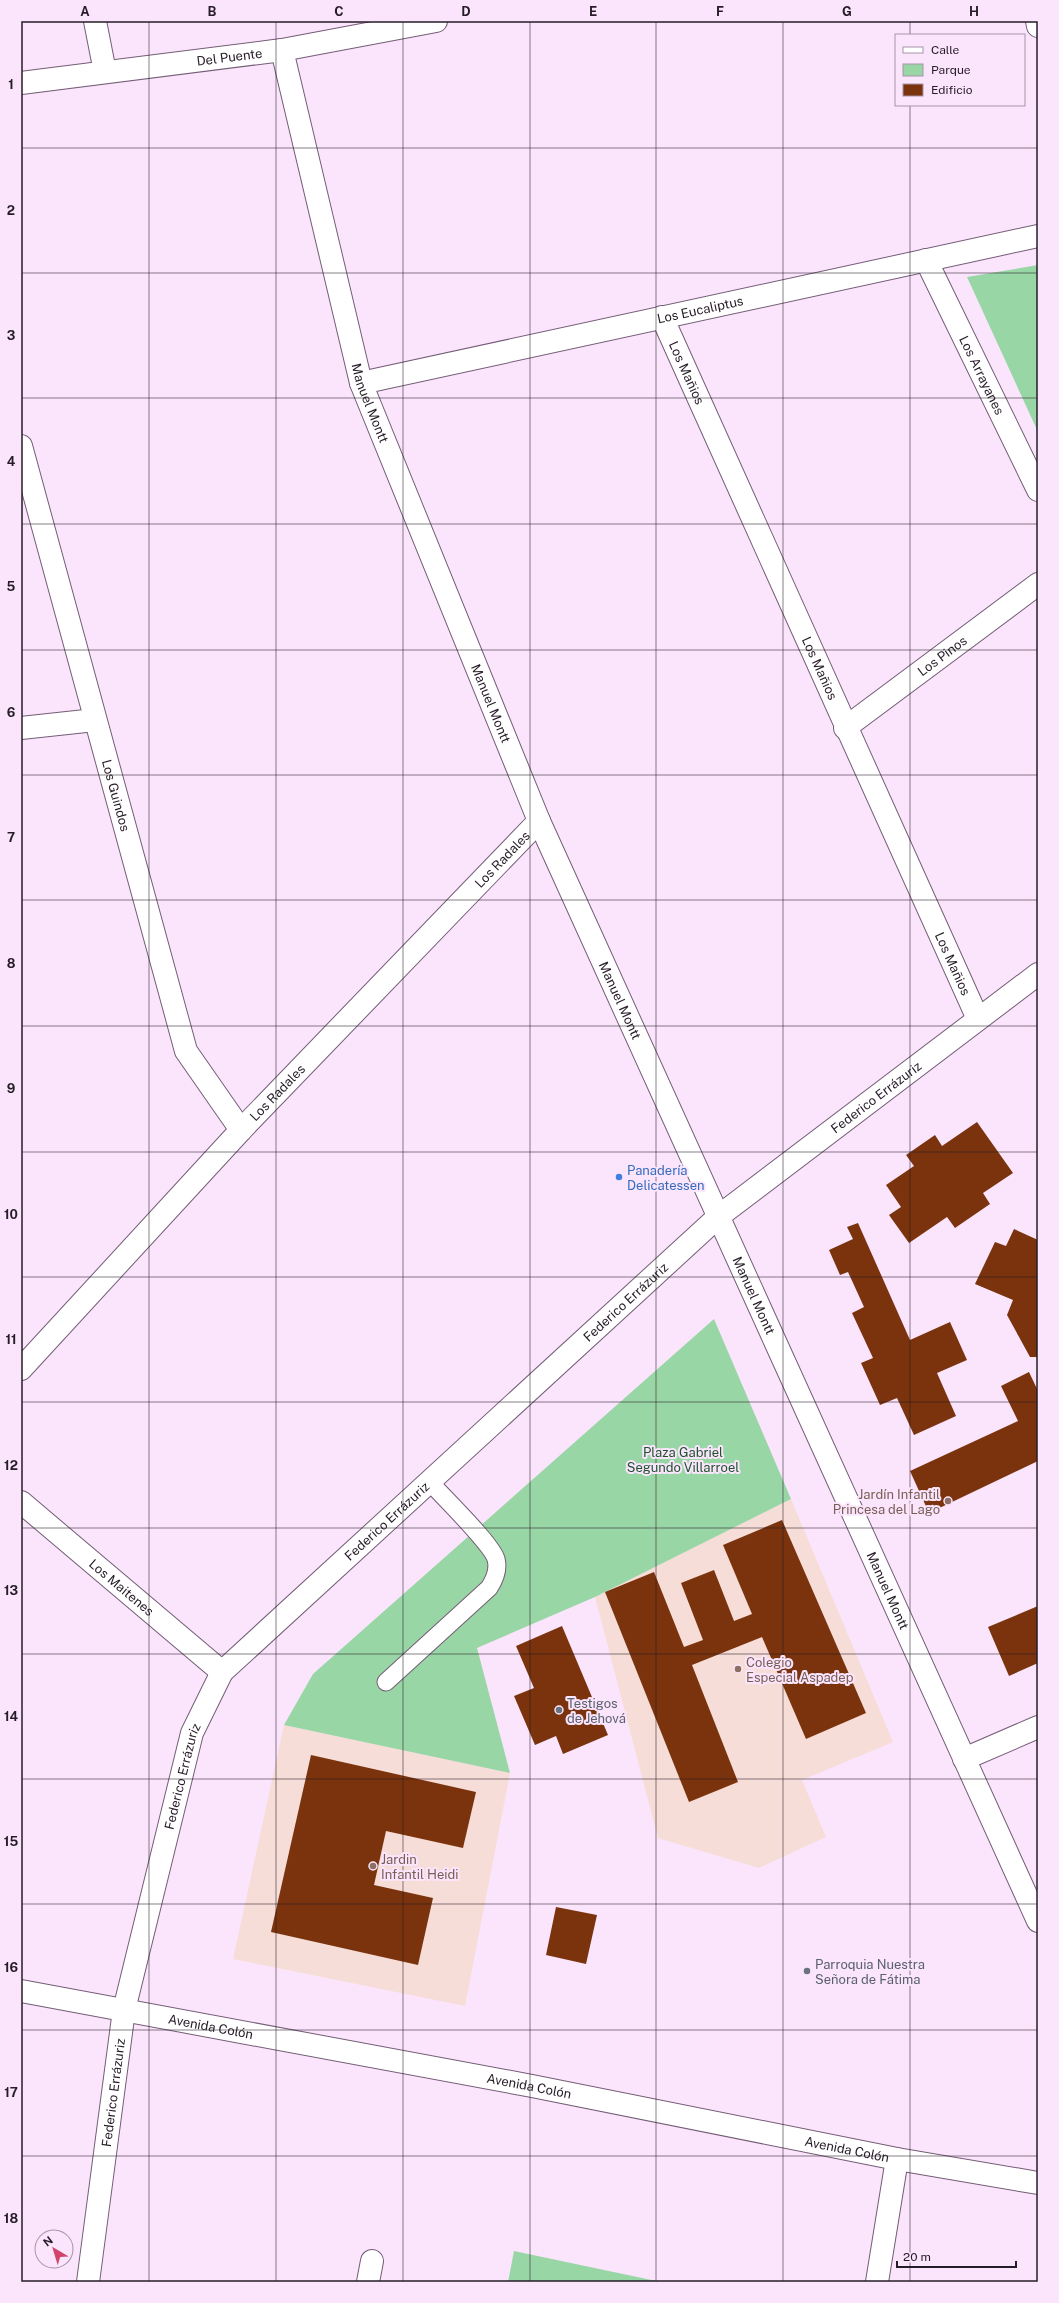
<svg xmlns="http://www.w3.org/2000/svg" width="1059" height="2303" font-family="'Public Sans',sans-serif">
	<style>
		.education { fill: #f7ddd7 }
		.green { fill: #98d6a5 }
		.building { fill: #7a330d }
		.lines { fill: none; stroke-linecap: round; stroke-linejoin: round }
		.service-casing { stroke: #745d76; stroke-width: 19 }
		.minor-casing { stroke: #745d76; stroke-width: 24 }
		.tertiary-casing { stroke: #745d76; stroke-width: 24 }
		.secondary-casing { stroke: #745d76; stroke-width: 24 }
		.service { stroke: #fff; stroke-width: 17 }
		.minor { stroke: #fff; stroke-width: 22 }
		.tertiary { stroke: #fff; stroke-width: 22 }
		.secondary { stroke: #fff; stroke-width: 22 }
		.grid { fill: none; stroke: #261c27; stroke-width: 1; stroke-opacity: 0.55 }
		.shop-dot { fill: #3f7fe0; stroke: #fbe5fc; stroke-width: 1.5 }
		.education-dot { fill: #8d6e63; stroke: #fbe5fc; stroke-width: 1.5 }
		.worship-dot { fill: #6b7280; stroke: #fbe5fc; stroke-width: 1.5 }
		.labels { text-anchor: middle; stroke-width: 4; stroke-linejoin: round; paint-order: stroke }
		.street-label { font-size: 13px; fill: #261c27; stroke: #fbe5fc }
		.shop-label { font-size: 13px; fill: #366cbe; stroke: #fbe5fc; text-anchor: start }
		.park-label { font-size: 13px; fill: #1d522d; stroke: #fbe5fc }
		.education-label { font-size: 13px; fill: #785e54; stroke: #fbe5fc; text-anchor: start }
		.worship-label { font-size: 13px; fill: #5b616d; stroke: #fbe5fc; text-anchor: start }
		.neatline { fill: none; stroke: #261c27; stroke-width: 1.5 }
		.grid-label { font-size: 13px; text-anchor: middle; font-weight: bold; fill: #261c27 }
	</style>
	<rect width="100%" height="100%" fill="#fbe5fc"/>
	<path class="education" d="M791,1499L893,1742L802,1780L826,1837L759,1868L658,1838L595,1597Z
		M284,1725L510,1773L465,2006L233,1959Z"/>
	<path class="green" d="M1038,265V432L967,277Z
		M714,1319L791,1499L595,1597L477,1648L510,1773L284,1725L313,1674Z
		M514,2251L661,2282H508Z"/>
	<path class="building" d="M977,1122L1013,1173L983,1193L990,1204L955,1228L947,1217L909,1243L889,1215L901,1207L886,1185L914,1166L906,1155L935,1135L942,1146Z
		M858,1223L910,1340L950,1322L967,1360L937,1373L956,1416L914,1435L897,1398L880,1405L861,1363L873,1358L852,1313L864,1307L848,1272L840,1275L829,1250L853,1239L847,1227Z
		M1014,1229L1038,1240V1357H1030L1007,1315L1013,1300L975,1284L995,1242L1006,1246Z
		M1029,1372L1038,1391V1461L929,1513L910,1471L1018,1421L1001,1386Z
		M782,1520L866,1713L806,1739L762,1637L692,1665L738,1782L689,1802L605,1592L654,1572L684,1647L703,1640L681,1583L714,1570L734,1621L752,1614L723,1545Z
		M1038,1606V1663L1009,1676L988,1627Z
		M562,1626L608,1735L563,1754L556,1736L535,1745L514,1696L534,1688L516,1646Z
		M311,1755L476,1792L463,1848L386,1831L374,1885L433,1898L418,1965L271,1932Z
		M556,1907L597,1915L586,1964L546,1955Z"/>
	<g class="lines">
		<defs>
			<path id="service" d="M386,1682L489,1588C495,1579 499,1570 496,1559C491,1543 443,1497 430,1482"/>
			<g id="minor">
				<path d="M95,21L105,72"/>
				<path d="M1037,21L1038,26"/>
				<path id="s1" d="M282,50L361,383L539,821L1038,1921"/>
				<path id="s2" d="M21,83L282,50L436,21"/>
				<path id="s3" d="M926,260L1038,490"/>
				<path id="s4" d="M662,317L978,1019"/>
				<path id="s5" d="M361,383L1038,236"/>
				<path id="s6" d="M21,446L186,1051L241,1130"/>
				<path d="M21,728L95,720"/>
				<path id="s7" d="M845,728L1038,584"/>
				<path id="s8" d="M21,1369L241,1130L539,821"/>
				<path id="s9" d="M21,1502L222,1672"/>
				<path d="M964,1759L1038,1727"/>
				<path d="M368,2282L372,2261"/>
				<path d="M877,2282L897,2159"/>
			</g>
			<g id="tertiary">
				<path id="s10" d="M88,2282L124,2010L192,1733L222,1672L719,1216L1038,974"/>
			</g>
			<g id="secondary">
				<path id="s11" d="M21,1991L532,2086L897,2159L1038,2183"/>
			</g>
		</defs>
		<use href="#service" class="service-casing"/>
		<use href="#minor" class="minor-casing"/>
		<use href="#tertiary" class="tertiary-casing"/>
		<use href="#secondary" class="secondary-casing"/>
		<use href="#service" class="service"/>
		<use href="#minor" class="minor"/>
		<use href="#tertiary" class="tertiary"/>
		<use href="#secondary" class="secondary"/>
	</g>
	<path class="grid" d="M149,21V2282M276,21V2282M403,21V2282M530,21V2282M656,21V2282M783,21V2282M910,21V35M910,105V2282M21,148H1038M21,273H1038M21,398H1038M21,524H1038M21,650H1038M21,775H1038M21,900H1038M21,1026H1038M21,1152H1038M21,1277H1038M21,1402H1038M21,1528H1038M21,1654H1038M21,1779H1038M21,1904H1038M21,2030H1038M21,2156H1038"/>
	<circle class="shop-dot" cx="619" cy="1177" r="4"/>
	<g class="education-dot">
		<circle cx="948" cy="1501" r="4"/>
		<circle cx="738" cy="1669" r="4"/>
		<circle cx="373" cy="1866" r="4"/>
	</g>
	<g class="worship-dot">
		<circle cx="559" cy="1710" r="4"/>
		<circle cx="807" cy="1971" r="4"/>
	</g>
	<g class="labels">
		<g class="street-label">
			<text dy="5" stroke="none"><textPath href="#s2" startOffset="210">Del Puente</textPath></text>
			<text dy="5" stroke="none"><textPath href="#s5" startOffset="347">Los Eucaliptus</textPath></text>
			<text dy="5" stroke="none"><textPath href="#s4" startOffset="61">Los Mañios</textPath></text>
			<text dy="5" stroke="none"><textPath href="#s3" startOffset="128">Los Arrayanes</textPath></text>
			<text dy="5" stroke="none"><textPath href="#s1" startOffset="364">Manuel Montt</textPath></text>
			<text dy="5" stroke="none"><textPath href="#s7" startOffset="121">Los Pinos</textPath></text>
			<text dy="5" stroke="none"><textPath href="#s4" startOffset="385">Los Mañios</textPath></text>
			<text dy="5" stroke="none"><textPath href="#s1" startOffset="688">Manuel Montt</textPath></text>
			<text dy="5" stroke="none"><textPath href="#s6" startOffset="362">Los Guindos</textPath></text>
			<text dy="5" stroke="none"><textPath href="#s8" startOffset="701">Los Radales</textPath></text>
			<text dy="5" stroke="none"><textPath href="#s4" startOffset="709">Los Mañios</textPath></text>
			<text dy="5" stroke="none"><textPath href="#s1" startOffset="1012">Manuel Montt</textPath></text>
			<text dy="5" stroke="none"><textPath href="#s8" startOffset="377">Los Radales</textPath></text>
			<text dy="5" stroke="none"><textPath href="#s10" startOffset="1499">Federico Errázuriz</textPath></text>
			<text dy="5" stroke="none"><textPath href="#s1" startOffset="1336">Manuel Montt</textPath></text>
			<text dy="5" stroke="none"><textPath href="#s10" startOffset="1175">Federico Errázuriz</textPath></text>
			<text dy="5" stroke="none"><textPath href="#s10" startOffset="851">Federico Errázuriz</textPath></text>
			<text dy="5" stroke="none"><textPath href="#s9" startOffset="132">Los Maitenes</textPath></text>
			<text dy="5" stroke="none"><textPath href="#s1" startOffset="1660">Manuel Montt</textPath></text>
			<text dy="5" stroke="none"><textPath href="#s10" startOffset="515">Federico Errázuriz</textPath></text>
			<text dy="5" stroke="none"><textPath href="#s11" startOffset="193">Avenida Colón</textPath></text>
			<text dy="5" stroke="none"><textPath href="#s11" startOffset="517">Avenida Colón</textPath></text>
			<text dy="5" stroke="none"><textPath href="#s10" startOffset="191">Federico Errázuriz</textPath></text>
			<text dy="5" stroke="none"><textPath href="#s11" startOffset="841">Avenida Colón</textPath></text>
		</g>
		<g class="shop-label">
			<text x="627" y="1175">Panadería<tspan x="627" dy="15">Delicatessen</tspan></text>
		</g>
		<g class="park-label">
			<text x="683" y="1457">Plaza Gabriel<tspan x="683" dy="15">Segundo Villarroel</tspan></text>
		</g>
		<g class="education-label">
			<text x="940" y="1499" text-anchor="end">Jardín Infantil<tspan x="940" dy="15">Princesa del Lago</tspan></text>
			<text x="746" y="1667">Colegio<tspan x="746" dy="15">Especial Aspadep</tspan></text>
			<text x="381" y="1864">Jardin<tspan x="381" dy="15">Infantil Heidi</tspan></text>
		</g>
		<g class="worship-label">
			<text x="567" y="1708">Testigos<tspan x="567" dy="15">de Jehová</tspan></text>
			<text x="815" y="1969">Parroquia Nuestra<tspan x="815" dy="15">Señora de Fátima</tspan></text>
		</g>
	</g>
	<rect width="1059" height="2303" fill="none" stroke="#fbe5fc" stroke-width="44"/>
	<rect x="895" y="34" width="130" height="72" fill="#fbe5fc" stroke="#a695a7"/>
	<rect x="903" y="47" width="20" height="6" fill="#ffffff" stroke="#a695a7"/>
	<text x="931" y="54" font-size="12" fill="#261c27">Calle</text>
	<rect x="903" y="64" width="20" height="12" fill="#98d6a5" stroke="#a695a7"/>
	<text x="931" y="74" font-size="12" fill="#261c27">Parque</text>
	<rect x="903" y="84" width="20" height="12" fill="#7a330d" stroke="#a695a7"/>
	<text x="931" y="94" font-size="12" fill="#261c27">Edificio</text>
	<g transform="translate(54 2249) rotate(322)"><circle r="19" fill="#fbe5fc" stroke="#a695a7"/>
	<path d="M0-3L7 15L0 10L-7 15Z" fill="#d3446a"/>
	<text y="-6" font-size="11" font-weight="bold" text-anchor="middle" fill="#261c27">N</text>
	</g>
	<path d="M897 2261v6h119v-6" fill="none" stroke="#261c27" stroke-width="2"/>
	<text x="903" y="2261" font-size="12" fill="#261c27" stroke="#fbe5fc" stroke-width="3" paint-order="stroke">20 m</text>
	<rect x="22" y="22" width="1015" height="2259" class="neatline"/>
	<g class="grid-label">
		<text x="85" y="16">A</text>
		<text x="212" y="16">B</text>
		<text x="339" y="16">C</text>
		<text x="466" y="16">D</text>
		<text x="593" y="16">E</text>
		<text x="720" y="16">F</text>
		<text x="847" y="16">G</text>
		<text x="974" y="16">H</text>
		<text x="11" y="89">1</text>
		<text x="11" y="215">2</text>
		<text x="11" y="340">3</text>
		<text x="11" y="466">4</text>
		<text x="11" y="591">5</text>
		<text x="11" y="717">6</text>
		<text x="11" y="842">7</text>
		<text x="11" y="968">8</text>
		<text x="11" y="1093">9</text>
		<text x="11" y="1219">10</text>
		<text x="11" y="1344">11</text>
		<text x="11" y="1470">12</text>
		<text x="11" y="1595">13</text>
		<text x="11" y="1721">14</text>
		<text x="11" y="1846">15</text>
		<text x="11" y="1972">16</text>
		<text x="11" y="2097">17</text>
		<text x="11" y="2223">18</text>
	</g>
</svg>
